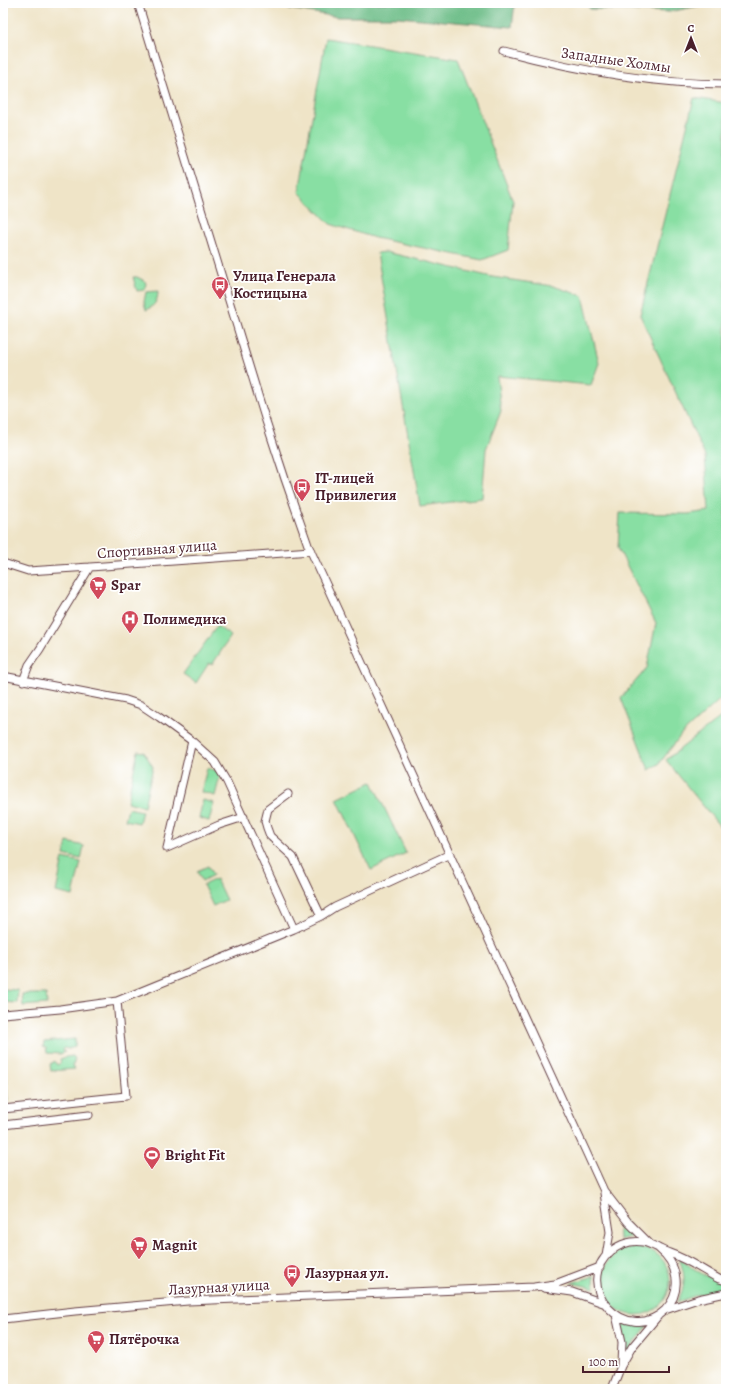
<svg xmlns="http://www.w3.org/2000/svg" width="729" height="1392" font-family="Alegreya,serif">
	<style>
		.green { fill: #88dfa3; stroke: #697f67 }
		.forest { fill: #6ebe89; stroke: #5c6e5a }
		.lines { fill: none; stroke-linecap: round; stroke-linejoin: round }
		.minor-casing { stroke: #633d42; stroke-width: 9 }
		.minor { stroke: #fff; stroke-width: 7 }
		.labels { text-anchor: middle; stroke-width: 3.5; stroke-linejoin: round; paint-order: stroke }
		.street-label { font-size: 15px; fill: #4a1f2b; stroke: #fff }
		.poi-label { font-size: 15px; font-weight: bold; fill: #4a1f2b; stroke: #fff; text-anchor: start }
	</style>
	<rect width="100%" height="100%" fill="#fff"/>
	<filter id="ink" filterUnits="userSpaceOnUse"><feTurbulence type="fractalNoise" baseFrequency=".025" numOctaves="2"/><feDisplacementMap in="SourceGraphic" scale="8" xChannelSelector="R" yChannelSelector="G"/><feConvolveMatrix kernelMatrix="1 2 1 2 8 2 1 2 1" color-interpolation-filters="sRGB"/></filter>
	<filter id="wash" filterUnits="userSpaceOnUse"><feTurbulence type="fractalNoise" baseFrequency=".012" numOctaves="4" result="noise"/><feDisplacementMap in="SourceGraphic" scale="16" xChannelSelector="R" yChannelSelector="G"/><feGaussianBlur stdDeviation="0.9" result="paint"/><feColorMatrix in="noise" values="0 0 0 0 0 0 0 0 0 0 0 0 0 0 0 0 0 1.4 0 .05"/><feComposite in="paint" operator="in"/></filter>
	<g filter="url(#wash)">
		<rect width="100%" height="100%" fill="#efe4c7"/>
		<path class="green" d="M326,38L458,59L513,201L508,250L482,260L375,238L330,224L299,192Z
			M694,98L726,103V694L681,735L659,764L649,770L621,698L647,668L656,623L618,548L620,513L688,514L709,511L705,456L640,315Z
			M386,252L492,277L553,286L583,296L599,363L591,385L497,376L501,411L486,449L482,498L420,506L377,253Z
			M133,277H137L145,281L146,284L144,290L137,291Z
			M158,291C158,300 155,306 146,310L144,302L146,292Z
			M217,626L231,636L212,665L209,663L196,683L183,674Z
			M726,713V834L666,760Z
			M138,751L144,752L153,767L144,806L127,802Z
			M207,768L221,772L215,796L201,792Z
			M372,782L406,853L371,870L337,799Z
			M203,800L214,803L209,821L199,818Z
			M128,808L142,811L139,823L125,820Z
			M67,842L84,846L81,859L64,855Z
			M63,858L81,862L73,896L56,892Z
			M208,866L213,875L202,881L197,871Z
			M216,879L226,900L213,906L203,885Z
			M3,989L18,990L17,1003L3,1002Z
			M22,994H46L47,1004L23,1006Z
			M75,1039V1046L69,1049L64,1048L63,1051L65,1052L60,1054L47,1053L46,1048L43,1047L44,1042Z
			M3,1054L8,1101H3Z
			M73,1056L75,1059L73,1066L75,1069L51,1071L50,1064L55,1061L57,1065L61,1063L60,1059L66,1057Z
			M615,1211L637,1235L619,1240L618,1220Z
			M602 1281a34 34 0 1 1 68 0a34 34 0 1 1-68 0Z
			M679,1259L704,1275L726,1283V1290L697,1295L676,1303C686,1287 686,1276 679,1259Z
			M594,1276L595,1288L571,1283Z
			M620,1321L632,1324L649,1323L625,1356V1338Z"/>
		<path class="forest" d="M254,3H515L512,27L398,17H338Z
			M585,3H699V6L669,12L590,9Z"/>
	</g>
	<g filter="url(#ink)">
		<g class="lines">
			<defs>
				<path id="minor" d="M138,3L265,418L285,479L308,545L604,1191L628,1222L649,1243
					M504,51C576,70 651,84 726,84
					M3,563L28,571L90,567
					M3,676L126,700L141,705L159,717L192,741L215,762L227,782L294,929L117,1001L60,1009L3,1014
					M23,681L29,665L40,649L90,567L311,551
					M288,794L268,809L265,821L267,828L270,836L293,857L321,916
					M167,848L192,741
					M167,848L219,825L244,817
					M294,929L321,916L335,907L450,854
					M3,1109L126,1096L117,1001
					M3,1125L89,1115
					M604,1193L610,1232L606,1256
					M659,1249C678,1264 683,1291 665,1310C626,1347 570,1286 611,1251C620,1244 632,1240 643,1242C649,1243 654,1246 660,1249C666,1252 673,1254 679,1257C693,1263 706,1272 719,1279L726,1281
					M544,1288L572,1292L603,1303
					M665,1310L698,1299L726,1293
					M616,1315L622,1342L621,1364
					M3,1319L75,1311L188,1301L534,1287L555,1284L600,1267
					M612,1389L621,1366L632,1347L658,1316"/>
			</defs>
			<use href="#minor" class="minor-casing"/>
			<use href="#minor" class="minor"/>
		</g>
	</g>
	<defs>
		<symbol id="bus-pin" viewBox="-11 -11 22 30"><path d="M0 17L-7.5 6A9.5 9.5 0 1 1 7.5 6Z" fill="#d1495b" stroke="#fff"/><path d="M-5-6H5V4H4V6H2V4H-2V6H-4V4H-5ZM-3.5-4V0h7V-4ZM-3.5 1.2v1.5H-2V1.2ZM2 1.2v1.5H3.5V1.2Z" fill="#fff"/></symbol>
		<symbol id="supermarket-pin" viewBox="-11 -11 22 30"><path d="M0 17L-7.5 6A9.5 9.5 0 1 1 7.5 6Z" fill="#d1495b" stroke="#fff"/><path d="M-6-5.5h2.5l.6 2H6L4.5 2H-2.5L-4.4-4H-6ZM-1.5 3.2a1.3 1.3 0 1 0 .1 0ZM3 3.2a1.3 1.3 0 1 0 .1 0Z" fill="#fff"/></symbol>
		<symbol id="hospital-pin" viewBox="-11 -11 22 30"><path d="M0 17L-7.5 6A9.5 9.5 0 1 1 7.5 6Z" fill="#d1495b" stroke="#fff"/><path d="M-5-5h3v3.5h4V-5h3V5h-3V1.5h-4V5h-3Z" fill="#fff"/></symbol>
		<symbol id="stadium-pin" viewBox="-11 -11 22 30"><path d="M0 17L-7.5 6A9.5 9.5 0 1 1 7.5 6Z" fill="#d1495b" stroke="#fff"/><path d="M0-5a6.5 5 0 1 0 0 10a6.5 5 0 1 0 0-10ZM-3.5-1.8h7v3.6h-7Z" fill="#fff"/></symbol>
	</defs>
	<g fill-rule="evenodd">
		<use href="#bus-pin" x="210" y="275" width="20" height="27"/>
		<use href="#bus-pin" x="292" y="477" width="20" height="27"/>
		<use href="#supermarket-pin" x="88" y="575" width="20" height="27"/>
		<use href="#hospital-pin" x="120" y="609" width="20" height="27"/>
		<use href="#stadium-pin" x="142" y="1145" width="20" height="27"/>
		<use href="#supermarket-pin" x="129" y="1235" width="20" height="27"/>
		<use href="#bus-pin" x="282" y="1263" width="20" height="27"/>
		<use href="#supermarket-pin" x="86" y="1329" width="20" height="27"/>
	</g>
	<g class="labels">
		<g class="street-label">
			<text transform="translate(616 60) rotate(8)" y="5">Западные Холмы</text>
			<text transform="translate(157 549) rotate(-4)" y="5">Спортивная улица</text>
			<text transform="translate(219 1287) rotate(-3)" y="5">Лазурная улица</text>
		</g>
		<g class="poi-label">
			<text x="233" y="281">Улица Генерала<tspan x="233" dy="17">Костицына</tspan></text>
			<text x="315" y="483">IT-лицей<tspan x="315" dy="17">Привилегия</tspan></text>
			<text x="111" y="590">Spar</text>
			<text x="143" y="624">Полимедика</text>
			<text x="165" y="1160">Bright Fit</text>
			<text x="152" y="1250">Magnit</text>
			<text x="305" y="1278">Лазурная ул.</text>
			<text x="109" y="1344">Пятёрочка</text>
		</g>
	</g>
	<rect width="729" height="1392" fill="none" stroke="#fff" stroke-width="16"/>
	<g transform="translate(691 38)" stroke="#ffffff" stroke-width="3" paint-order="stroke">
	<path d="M0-3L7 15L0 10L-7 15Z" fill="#4a1f2b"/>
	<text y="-6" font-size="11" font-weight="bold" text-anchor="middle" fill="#4a1f2b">С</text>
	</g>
	<path d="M583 1366v6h86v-6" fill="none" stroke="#4a1f2b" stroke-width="2"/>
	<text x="589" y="1366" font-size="12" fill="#4a1f2b" stroke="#ffffff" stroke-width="3" paint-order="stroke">100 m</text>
</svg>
